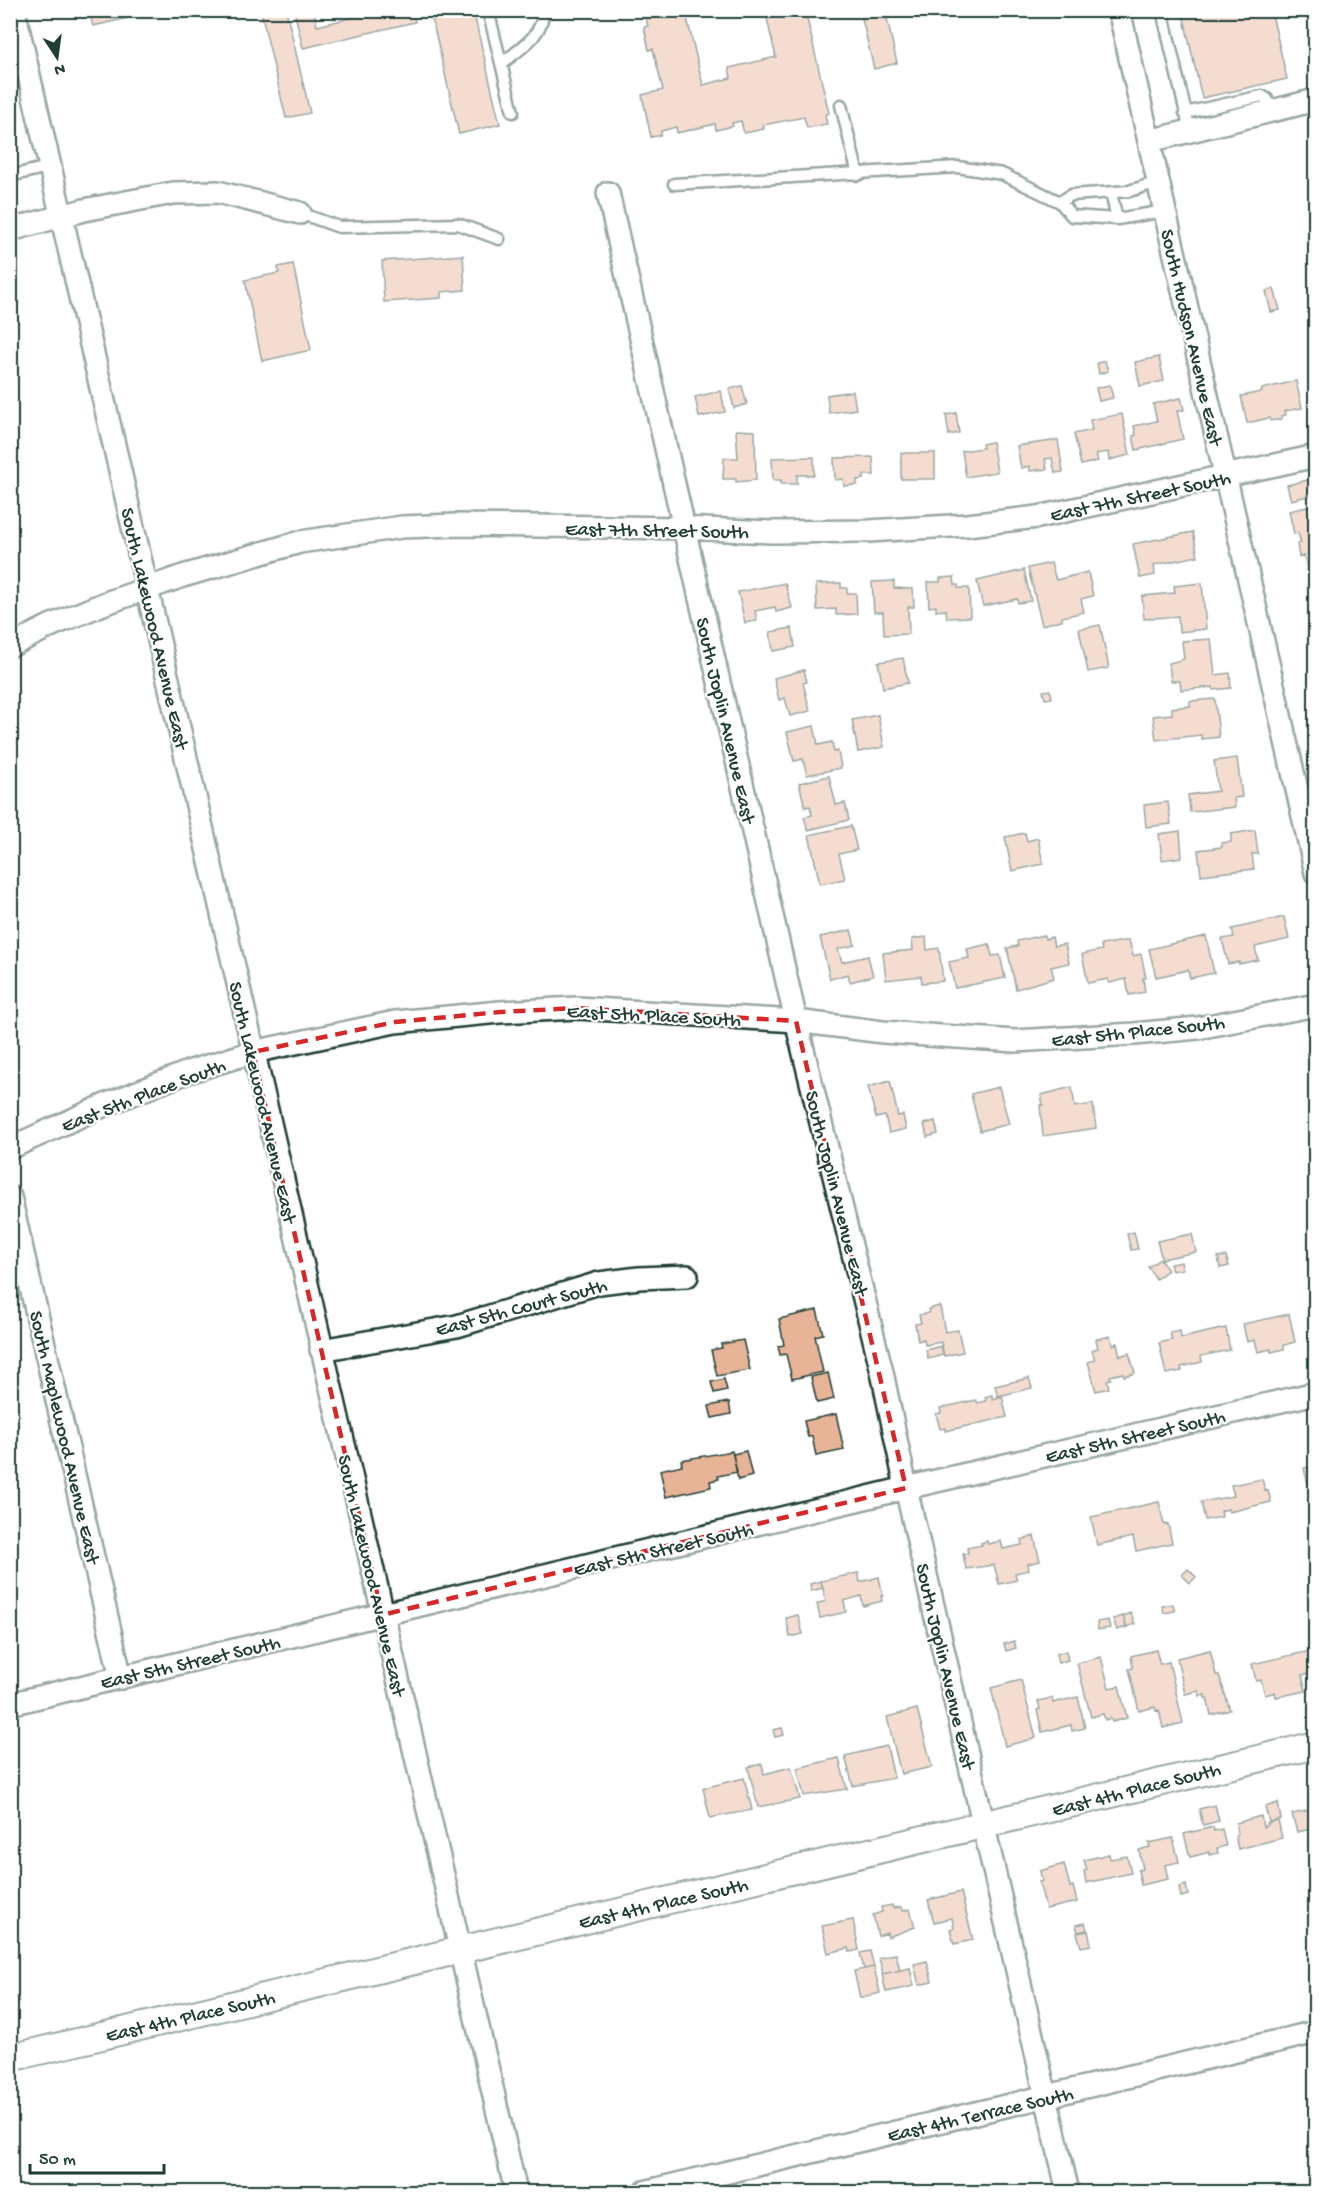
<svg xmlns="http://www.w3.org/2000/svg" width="1326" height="2203" font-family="'Gochi Hand',sans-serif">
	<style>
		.building { fill: #e7b498; stroke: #1f3d34; stroke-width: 1.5 }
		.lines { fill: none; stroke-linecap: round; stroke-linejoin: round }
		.service-casing { stroke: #1f3d34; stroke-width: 15 }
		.minor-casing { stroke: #1f3d34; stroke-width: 26 }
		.tertiary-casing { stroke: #1f3d34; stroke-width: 30 }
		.service { stroke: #fff; stroke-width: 10 }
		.minor { stroke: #fff; stroke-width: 21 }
		.tertiary { stroke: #fff; stroke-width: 26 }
		.marked { fill: none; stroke: #d62828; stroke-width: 4.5; stroke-dasharray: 12 8; stroke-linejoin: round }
		.labels { text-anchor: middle; stroke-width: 4.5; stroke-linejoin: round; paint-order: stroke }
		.street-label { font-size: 20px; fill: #1f3d34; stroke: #fff }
	</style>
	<rect width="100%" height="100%" fill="#fff"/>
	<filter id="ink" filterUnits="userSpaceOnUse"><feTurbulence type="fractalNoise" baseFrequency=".0167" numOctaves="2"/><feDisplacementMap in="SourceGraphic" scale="12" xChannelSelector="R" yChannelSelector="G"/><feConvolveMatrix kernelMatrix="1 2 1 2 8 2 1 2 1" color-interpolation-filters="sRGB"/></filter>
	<g filter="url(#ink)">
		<path class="building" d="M89,10H141L142,15L93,26Z
			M238,10H286L310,113L286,118L261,12L239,16Z
			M294,10H314L317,26L384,10H412L415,22L303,48Z
			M430,10H473L500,124L459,134Z
			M644,10H685L703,85L731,78L729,68L776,57L765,10H805L829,113L825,115L827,124L807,128L804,117L763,125L764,129L744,133L741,121L732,123L733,126L716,130L715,124L677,133L676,127L661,131V135L651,137L642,95L663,90L653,49L649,50L644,27L648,26Z
			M860,10H885L897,63L874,69Z
			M1182,10H1271L1287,79L1202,98Z
			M463,255L465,290L441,292V298L384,302L382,261Z
			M293,264L311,350L262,361L245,280L279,273L278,267Z
			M1274,289L1280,310L1271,312L1266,291Z
			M1159,357L1164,381L1140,386L1135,362Z
			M1105,361L1108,371L1099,374L1097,363Z
			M1296,381L1302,408L1285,411L1286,415L1281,416L1282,419L1270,421L1269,418L1247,423L1241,396L1262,392V389Z
			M1110,385L1113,398L1099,401L1096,388Z
			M742,386L747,404L734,408L729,389Z
			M721,391L725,412L699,417L695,397Z
			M853,391L856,409L829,413L827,395Z
			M1181,398L1184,410L1177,411L1183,439L1136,450L1133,436L1136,435L1134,426L1157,421L1153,404Z
			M956,413L959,433L949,435L946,415Z
			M1122,414L1130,455L1109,460L1108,452L1096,454L1098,461L1081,465L1074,434L1092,430L1090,420Z
			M736,430L755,431L756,480L736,482V479H723L724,458H738Z
			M1058,440L1063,472L1055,473L1052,458L1045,459L1047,469L1030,471V466L1021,468L1017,446Z
			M992,442L997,472L966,477L962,451L983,448L982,444Z
			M901,453H935V479H901Z
			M814,457V475H797V484H781V480H773L772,458Z
			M873,457L874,475H864V479L857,480V485L844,486L843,479L835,480L834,458Z
			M1316,478V494L1291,500L1287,485Z
			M1316,505V585L1311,586L1304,556L1299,557L1297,544L1301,543L1298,533L1294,534L1289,511Z
			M1193,532L1198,556L1154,565L1155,575L1140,578L1133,544Z
			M1051,563L1056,580L1088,572L1093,596L1081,599L1084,612L1062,617V620L1042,625L1028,568Z
			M1024,570L1031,601L1018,603L1017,599L983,606L977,581Z
			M954,577L955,585H958V588H969L970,617L947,618L946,610L936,611V606L929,607L928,582H940V578Z
			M894,581V588L913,589L914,607H908L909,634L884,635L883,612H874L872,582Z
			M785,583L792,608L776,612L775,607L755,611L757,621L745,623L738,592Z
			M841,583V588H847V593H856L857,614L836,615V609L817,610L816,584Z
			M1202,583L1206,629L1179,632L1178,616L1144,619L1142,596L1175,593L1174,586Z
			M1100,625L1109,668L1088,672L1079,629Z
			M792,628L795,647L773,651L770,632Z
			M1211,639L1215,675L1230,673L1231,688L1213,690V687L1181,690L1180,681H1171L1169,663L1184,659L1182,641Z
			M903,658L908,683L883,688L878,662Z
			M804,670L807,682L803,683L810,711L790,716L785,698L779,700L774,678Z
			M1050,690L1052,698L1045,699L1043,691Z
			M1215,699L1219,737L1202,739L1201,735L1156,740L1153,716L1172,714V708L1190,706V701Z
			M878,715L884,747L858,752L852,720Z
			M814,726L818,745L832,742L834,752L838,751L841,768L807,775L803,759L794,761L787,732Z
			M1237,758L1242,797L1234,798L1235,807L1190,812L1188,795L1218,791L1214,761Z
			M829,776L836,805L845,803L849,820L808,830L804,817L812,815L810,806L805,807L799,783Z
			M1168,802L1171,824L1146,827L1144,805Z
			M851,826L857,850L839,854L845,879L820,884L809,835Z
			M1255,830L1258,854H1252L1254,869L1201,875L1198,850L1222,847L1221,843L1231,842V834Z
			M1180,831L1182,857L1162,860L1159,834Z
			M1025,833L1027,841L1038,838L1043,864L1012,871L1005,837Z
			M1284,917L1289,939L1255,947L1258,960L1239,964V962L1228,964L1222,939L1234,937L1232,929Z
			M851,930L855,945L838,949L842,962L868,956L873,976L850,982L848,974L830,979L820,937Z
			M1044,935L1045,939L1052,937L1054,946L1065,944L1069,963L1051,967L1054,978L1016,989L1007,948L1018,946L1017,941Z
			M1206,936L1214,973L1190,978L1188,970L1156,977L1149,949Z
			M926,937L927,950L939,948L943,981L922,983L921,976L886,980L883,953L913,950L912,939Z
			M1129,940L1133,956L1141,954L1146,978H1143L1145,992L1129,995L1126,979L1109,983L1108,979L1088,983L1082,954L1102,950L1101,945Z
			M989,944L992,956L1000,955L1005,978L955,988L949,962L969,958L967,949Z
			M890,1081L898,1116L903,1115L906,1129L889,1133L885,1116L876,1118L868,1087Z
			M999,1087L1009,1124L980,1131L971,1094Z
			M1072,1087L1075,1107L1093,1104L1096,1128L1043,1136L1040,1105H1043L1041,1095Z
			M935,1121L938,1134L927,1137L924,1124Z
			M1134,1232L1138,1249L1131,1250L1127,1234Z
			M1192,1234L1196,1252L1162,1259L1157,1241Z
			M1226,1256L1229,1266L1220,1268L1218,1257Z
			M1160,1259L1168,1270L1156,1279L1148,1267Z
			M1181,1262L1183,1269L1172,1271L1170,1264Z
			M940,1306L945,1332L958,1330L963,1352L944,1356L941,1342L925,1345L924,1339L918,1341L915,1324L921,1323L919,1315L929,1313L928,1309Z
			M817,1310L823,1334L815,1336L823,1372L792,1379L786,1354L780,1355L778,1346L784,1345L779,1319Z
			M1289,1314L1295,1342L1284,1345V1349L1271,1352V1349L1258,1352L1255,1340L1247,1342L1243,1324Z
			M1226,1328L1230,1350L1201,1356L1202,1362L1181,1367L1182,1371L1166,1374L1159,1343L1172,1340L1170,1333L1180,1331L1181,1338Z
			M1110,1336L1113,1345L1117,1343L1120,1356L1129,1353L1135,1373L1124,1376L1123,1373L1110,1376L1111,1379L1107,1380L1109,1388L1096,1391L1088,1362L1095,1360L1092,1350L1098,1348L1096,1339Z
			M743,1340L750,1370L717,1376L711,1350L722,1348L721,1344Z
			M941,1346L943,1355L928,1359L926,1350Z
			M828,1373L834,1399L817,1403L811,1377Z
			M1029,1378L1032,1388L998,1396L995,1386Z
			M724,1379L727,1390L714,1393L711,1382Z
			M992,1395L993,1399L1002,1396L1007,1417L945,1431V1428L940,1429L936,1414L941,1413L940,1408L976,1400L978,1403L986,1401L985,1397Z
			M729,1402L731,1414L712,1418L709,1406Z
			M836,1414L844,1450L816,1456L812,1436L808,1437L804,1421Z
			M732,1451L737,1472L718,1476L719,1479L710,1481L711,1487L666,1497L660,1470L682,1465L681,1460Z
			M746,1451L752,1476L738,1480L733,1454Z
			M1316,1465V1492L1310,1493L1304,1468Z
			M1262,1479L1265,1491L1268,1490L1271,1502L1229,1512L1228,1509L1221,1511L1222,1517L1205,1520L1201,1502L1234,1496L1231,1485Z
			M1159,1502L1164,1525L1168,1524L1172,1543L1136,1551L1133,1537L1097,1545L1091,1517Z
			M1034,1536L1040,1561L1028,1564L1029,1570L1015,1573L1017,1580L999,1584L994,1565L966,1569L963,1554L968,1553L967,1548L982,1545L981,1543L987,1541L988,1544L1001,1541L1003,1549L1022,1545L1021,1540Z
			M1188,1569L1196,1577L1190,1583L1182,1575Z
			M858,1573L860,1582L879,1577L883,1596H881L882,1601L863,1606L861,1596L844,1601L846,1612L820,1618L817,1604L826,1601L821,1581Z
			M821,1581L823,1588L811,1591L810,1584Z
			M1173,1604L1175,1611L1164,1613L1162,1606Z
			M1131,1613L1135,1624L1126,1627L1123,1616Z
			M798,1615L803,1634L790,1637L786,1618Z
			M1123,1616L1127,1627L1117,1630L1113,1619Z
			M1108,1620L1110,1628L1098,1630L1097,1622Z
			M1014,1641L1016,1648L1006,1651L1004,1644Z
			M1316,1642V1672L1302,1675L1306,1691L1276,1697L1275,1692L1265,1695L1261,1680L1256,1681L1252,1664L1315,1650L1314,1643Z
			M1156,1650L1160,1664L1169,1662L1183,1723L1163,1728L1159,1710L1156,1711L1155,1707L1139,1711L1129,1669L1133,1668L1131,1656Z
			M1210,1650L1216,1675H1219L1230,1710L1211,1715L1207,1698H1205V1695L1200,1696L1199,1691L1185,1694L1177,1658Z
			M1066,1651L1068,1660L1058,1663L1056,1654Z
			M1101,1657L1109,1688L1119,1686L1127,1718L1112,1722L1111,1718L1105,1720L1103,1714L1091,1717L1077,1663Z
			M1021,1680L1036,1738L1005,1746L991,1688Z
			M1078,1697L1085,1728L1072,1731L1071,1725L1042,1732L1037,1710L1040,1709L1038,1701L1052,1698L1053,1703Z
			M917,1709L932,1767L901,1774L887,1717Z
			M782,1728L784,1735L775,1737L773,1730Z
			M887,1746L894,1778L853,1786L845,1756Z
			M839,1758L847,1789L804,1796L797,1768Z
			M762,1764L764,1774L791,1767L800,1799L758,1807L748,1767Z
			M744,1778L752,1810L710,1818L703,1788Z
			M1278,1803L1281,1819L1269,1822L1265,1807Z
			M1215,1805L1219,1821L1203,1825L1199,1809Z
			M1316,1809V1828L1297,1832L1292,1814Z
			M1261,1816L1263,1827L1268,1825L1267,1823L1278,1820L1282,1838L1238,1849L1235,1835L1238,1834L1236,1823Z
			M1213,1827L1214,1831L1222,1829L1226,1846L1217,1848L1218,1853L1210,1855V1852L1190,1857L1184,1834Z
			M1173,1838L1179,1862L1165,1865L1168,1879L1141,1885L1138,1870L1143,1869L1139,1850L1150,1847L1149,1843Z
			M1109,1854L1110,1859L1127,1856L1131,1873L1086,1883L1084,1871L1087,1870L1084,1860Z
			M1064,1864L1070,1887L1073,1886L1077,1902L1046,1909L1039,1882L1042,1881L1040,1871Z
			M1186,1885L1188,1895L1181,1897L1179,1887Z
			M961,1892L973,1940L954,1944L950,1929L954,1928L952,1918L934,1922L928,1900Z
			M892,1905L893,1908L901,1907L902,1911L910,1909L915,1927L888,1937L887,1933L878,1936L873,1915L882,1912L881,1907Z
			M853,1920L859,1950L850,1952L849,1948L828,1953L822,1926Z
			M1085,1923L1087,1930L1078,1932L1076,1925Z
			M1088,1931L1091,1945L1081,1947L1077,1933Z
			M870,1951L874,1967L864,1969L860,1953Z
			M896,1954L900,1970L883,1974L879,1958Z
			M927,1961L932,1982L919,1985L914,1964Z
			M874,1967L880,1993L860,1998L854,1971Z
			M910,1968L914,1986L886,1992L882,1974Z"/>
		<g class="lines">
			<defs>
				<path id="service" d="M488,10L513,112
					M1162,10L1190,131
					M501,64C518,50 544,36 543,10
					M841,105L858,175
					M1185,113L1262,96L1267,99L1273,111
					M10,176L48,167
					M1158,182L1129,191L1071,195L1060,202L1072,216L1117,219L1165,211
					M674,184L958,167L1002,174L1060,202
					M1111,193L1117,219
					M300,213L339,227L458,224L499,239"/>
				<path id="minor" d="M14,10L516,2192
					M1119,10L1316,873
					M1149,141L1316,100
					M608,193L796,1021L882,1372L906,1488L1068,2192
					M10,230L84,210L173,193L218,192L300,213
					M10,646L52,625L103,604L183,576L300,542L402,527L455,525L683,528L772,532L869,531L967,525L1038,517L1316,456
					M10,1148L105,1105L188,1072L253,1052L395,1022L500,1012L577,1008L796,1021L883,1032L1015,1041L1134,1034L1198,1028L1316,1005
					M10,1197L121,1678
					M321,1350L457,1326L599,1283L639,1278L687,1276
					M10,1704L906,1488L1316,1393
					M644,2192L1316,2032"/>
				<path id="tertiary" d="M10,2058L1316,1745"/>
			</defs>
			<use href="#service" class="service-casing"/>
			<use href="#minor" class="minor-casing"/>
			<use href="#tertiary" class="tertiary-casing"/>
			<use href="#service" class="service"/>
			<use href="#minor" class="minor"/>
			<use href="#tertiary" class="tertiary"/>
		</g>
	</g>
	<path d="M0 0H1326V2203H0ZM577,1008L796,1021L906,1488L382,1615L253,1052L395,1022L500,1012Z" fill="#fff" fill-opacity=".55" fill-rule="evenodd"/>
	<path class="marked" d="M577,1008L796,1021L906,1488L382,1615L253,1052L395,1022L500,1012Z"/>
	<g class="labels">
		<g class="street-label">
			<text transform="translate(1193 337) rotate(77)" y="7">South Hudson Avenue East</text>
			<text transform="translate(1140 495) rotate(-12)" y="7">East 7th Street South</text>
			<text transform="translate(657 529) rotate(1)" y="7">East 7th Street South</text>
			<text transform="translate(156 628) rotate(77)" y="7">South Lakewood Avenue East</text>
			<text transform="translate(727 720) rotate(77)" y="7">South Joplin Avenue East</text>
			<text transform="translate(654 1014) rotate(3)" y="7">East 5th Place South</text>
			<text transform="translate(1138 1030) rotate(-6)" y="7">East 5th Place South</text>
			<text transform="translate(143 1094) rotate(-21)" y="7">East 5th Place South</text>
			<text transform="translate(264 1102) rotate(77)" y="7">South Lakewood Avenue East</text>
			<text transform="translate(838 1193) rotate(76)" y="7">South Joplin Avenue East</text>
			<text transform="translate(521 1306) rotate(-15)" y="7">East 5th Court South</text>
			<text transform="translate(1135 1435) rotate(-13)" y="7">East 5th Street South</text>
			<text transform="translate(66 1437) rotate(77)" y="7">South Maplewood Avenue East</text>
			<text transform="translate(663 1548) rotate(-13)" y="7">East 5th Street South</text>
			<text transform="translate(373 1575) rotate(77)" y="7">South Lakewood Avenue East</text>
			<text transform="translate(190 1661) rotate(-13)" y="7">East 5th Street South</text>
			<text transform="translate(947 1666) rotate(77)" y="7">South Joplin Avenue East</text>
			<text transform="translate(1136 1788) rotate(-14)" y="7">East 4th Place South</text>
			<text transform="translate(663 1902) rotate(-13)" y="7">East 4th Place South</text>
			<text transform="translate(190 2015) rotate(-13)" y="7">East 4th Place South</text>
			<text transform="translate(980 2113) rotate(-13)" y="7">East 4th Terrace South</text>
		</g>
	</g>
	<rect width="1326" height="2203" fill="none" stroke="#fff" stroke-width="36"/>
	<rect x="18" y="18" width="1290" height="2167" fill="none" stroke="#1f3d34" stroke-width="2" filter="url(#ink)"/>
	<g transform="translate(57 57) rotate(167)" stroke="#ffffff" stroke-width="4.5" paint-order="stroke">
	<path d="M0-4.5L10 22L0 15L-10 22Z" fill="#1f3d34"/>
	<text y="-9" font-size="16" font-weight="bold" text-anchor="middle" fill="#1f3d34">N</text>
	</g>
	<path d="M30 2164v9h134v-9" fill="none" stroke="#1f3d34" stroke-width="3"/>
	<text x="39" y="2164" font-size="18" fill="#1f3d34" stroke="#ffffff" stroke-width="4.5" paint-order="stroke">50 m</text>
</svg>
